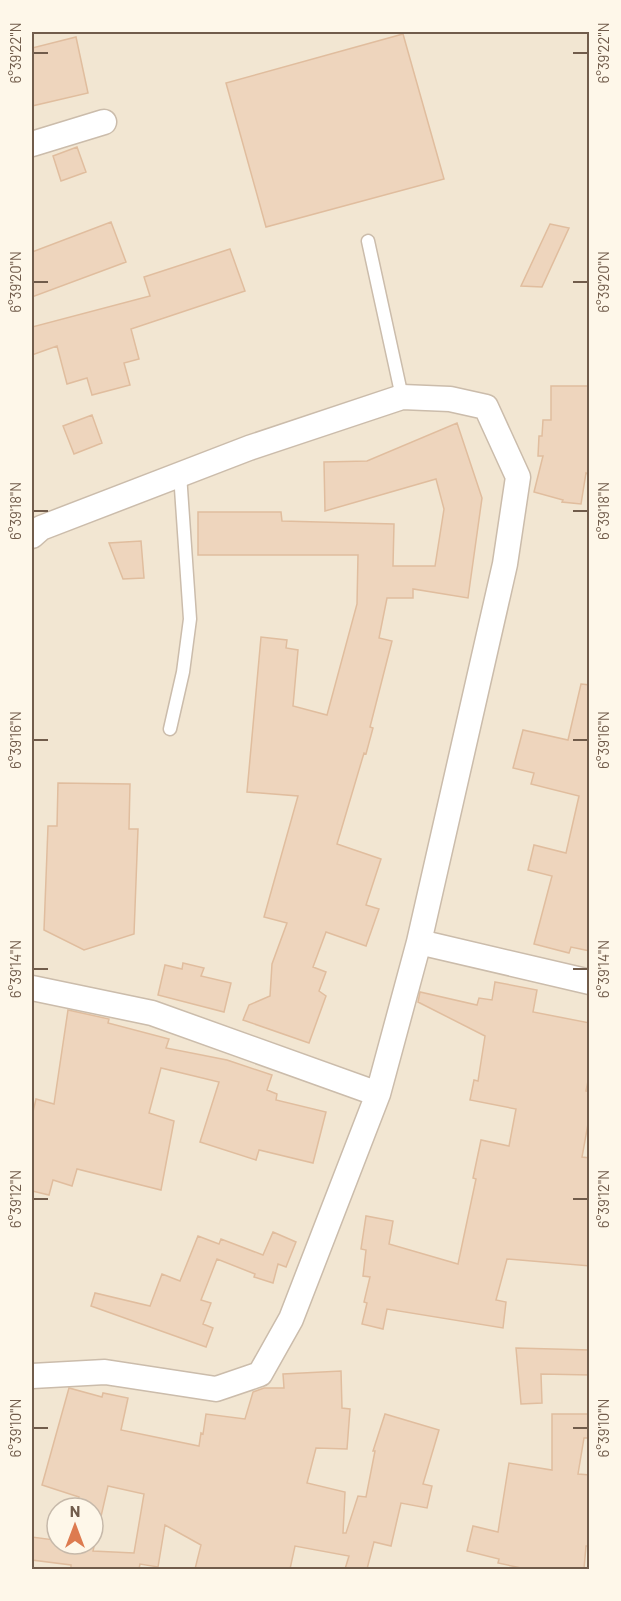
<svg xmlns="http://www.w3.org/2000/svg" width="621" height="1601" font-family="Barlow,sans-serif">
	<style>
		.residential { fill: #f2e6d2; fill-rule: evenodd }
		.building { fill: #eed5bd; stroke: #e0bd9e; stroke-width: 1.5; fill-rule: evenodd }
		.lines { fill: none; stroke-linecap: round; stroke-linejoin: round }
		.lane-casing { stroke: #cbbcab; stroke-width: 15 }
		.street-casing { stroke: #cbbcab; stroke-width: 27 }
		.lane { stroke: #fff; stroke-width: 12 }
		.street { stroke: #fff; stroke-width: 24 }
		.ticks { fill: none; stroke: #715c4b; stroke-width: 2 }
		.neatline { fill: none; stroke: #715c4b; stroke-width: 2 }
		.ticks-label { font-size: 15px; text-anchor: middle; fill: #715c4b }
	</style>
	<rect width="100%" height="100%" fill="#fbf4e3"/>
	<path class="residential" d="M32,32H589V1569L32,1570ZM57,1508H93V1544H57Z"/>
	<path class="building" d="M403,34L444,179L266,227L226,83Z
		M76,37L88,93L32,106V48Z
		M77,147L86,172L61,181L53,156Z
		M111,222L126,262L32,297V252Z
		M550,224L569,228L542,287L521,286Z
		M230,249L245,291L131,329L139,359L124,363L130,385L92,395L87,378L67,384L57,346L32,355V327L150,296L144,277Z
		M551,386H590V475L586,473L581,504L562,502L563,500L534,492L543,456H538L539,436H542L543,420H551Z
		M92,415L102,443L74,454L63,426Z
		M457,423L482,498L468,598L413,589V598H387L379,638L392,641L370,727L373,728L366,754L364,753L337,844L381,859L366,905L379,909L366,946L326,932L313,967L326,972L319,991L326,996L309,1043L243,1020L249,1005L270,996L272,964L287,923L264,917L298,796L247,792L261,637L287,640L286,648L298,650L293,706L327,715L357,604L358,555H198V512H281L282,521L394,524L393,566H435L444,509L436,479L325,511L324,462L367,461Z
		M141,541L144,578L123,579L109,543Z
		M581,684L590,685V951L571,947L569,953L534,944L552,876L528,870L534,845L566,853L579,796L531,784L534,773L513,768L523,730L568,740Z
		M58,783L130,784L129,829H138L134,934L84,950L44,930L48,826H57Z
		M183,963L204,968L201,976L231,983L224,1012L158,995L165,965L182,969Z
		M495,982L537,990L533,1012L590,1023V1071L586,1091L590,1092V1113L582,1157L590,1158V1266L507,1259L496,1300L506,1302L503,1328L387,1309L383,1329L362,1324L367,1303L364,1302L370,1277L363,1276L366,1250L361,1249L366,1216L393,1221L389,1244L458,1264L476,1179L473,1178L481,1140L509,1146L516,1109L470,1100L474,1080L478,1081L485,1036L418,1002L420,992L477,1005L479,998L492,1000Z
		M68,1010L109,1019L108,1023L169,1039L166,1048L227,1060L272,1075L267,1090L277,1094L276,1100L326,1112L313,1163L259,1150L256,1160L200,1142L219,1082L161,1068L149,1113L174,1121L161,1190L77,1169L72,1186L53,1180L49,1195L32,1191V1116L36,1099L54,1104Z
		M273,1232L296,1242L286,1267L278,1264L273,1283L254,1277L255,1274L217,1259L201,1300L211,1303L203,1324L213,1328L206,1347L91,1306L95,1293L150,1306L162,1274L180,1281L198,1236L219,1244L221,1239L263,1255Z
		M516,1348L590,1350V1375L541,1374L542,1403L521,1404Z
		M341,1371L342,1408L350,1409L347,1449L316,1448L307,1483L345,1492L343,1533H346L358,1496L366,1497L375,1451H373L385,1414L439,1430L423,1484L432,1486L427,1508L401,1503L391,1546L374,1542L367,1569H345L349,1556L295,1546L290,1569H195L201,1545L165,1525L158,1567L140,1564L139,1569H71V1565L32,1560V1537L54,1540V1538H57V1544H93V1508H76L79,1497L42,1485L69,1388L102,1397L103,1393L128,1398L121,1430L199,1446L201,1433L203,1434L206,1414L245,1419L253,1392L264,1388H284L283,1374ZM108,1486L144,1494L134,1553L93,1551Z
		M552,1414H590V1438H584L578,1474L590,1475V1546H586L584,1569H526L498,1563L499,1559L467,1551L473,1526L498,1532L509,1463L552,1470Z"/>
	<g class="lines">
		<defs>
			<path id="lane" d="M368,241L402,397
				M170,729L183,672L190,619L180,474"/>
			<path id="street" d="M32,144L104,122
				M32,536L41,528L249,448L402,397L450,399L486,407L518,477L505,564L419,942L378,1094L291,1319L260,1374L216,1389L105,1372L32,1376
				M419,942L590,982
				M32,988L152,1013L378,1094"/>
		</defs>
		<use href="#lane" class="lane-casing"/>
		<use href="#street" class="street-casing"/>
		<use href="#lane" class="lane"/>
		<use href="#street" class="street"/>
	</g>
	<path class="ticks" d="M33,53H48M573,53H588M33,282H48M573,282H588M33,511H48M573,511H588M33,740H48M573,740H588M33,969H48M573,969H588M33,1199H48M573,1199H588M33,1428H48M573,1428H588"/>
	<rect width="621" height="1601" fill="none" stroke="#fef7e9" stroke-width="66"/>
	<g transform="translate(75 1526)"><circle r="28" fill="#fef7e9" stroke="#c6b9aa" stroke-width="1.5"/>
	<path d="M0-4.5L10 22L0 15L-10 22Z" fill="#dd7b50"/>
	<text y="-9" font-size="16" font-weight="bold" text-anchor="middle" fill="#715c4b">N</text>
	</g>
	<rect x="33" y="33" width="555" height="1535" class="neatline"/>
	<g class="ticks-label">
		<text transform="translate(16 53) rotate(-90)" y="5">6°39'22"N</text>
		<text transform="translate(604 53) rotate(-90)" y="5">6°39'22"N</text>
		<text transform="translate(16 282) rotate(-90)" y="5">6°39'20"N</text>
		<text transform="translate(604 282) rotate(-90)" y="5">6°39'20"N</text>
		<text transform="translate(16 511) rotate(-90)" y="5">6°39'18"N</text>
		<text transform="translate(604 511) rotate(-90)" y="5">6°39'18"N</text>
		<text transform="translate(16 740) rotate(-90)" y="5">6°39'16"N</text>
		<text transform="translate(604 740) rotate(-90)" y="5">6°39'16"N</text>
		<text transform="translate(16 969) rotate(-90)" y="5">6°39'14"N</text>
		<text transform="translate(604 969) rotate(-90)" y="5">6°39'14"N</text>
		<text transform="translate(16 1199) rotate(-90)" y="5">6°39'12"N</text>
		<text transform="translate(604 1199) rotate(-90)" y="5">6°39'12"N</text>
		<text transform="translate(16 1428) rotate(-90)" y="5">6°39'10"N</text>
		<text transform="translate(604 1428) rotate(-90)" y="5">6°39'10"N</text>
	</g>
</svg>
